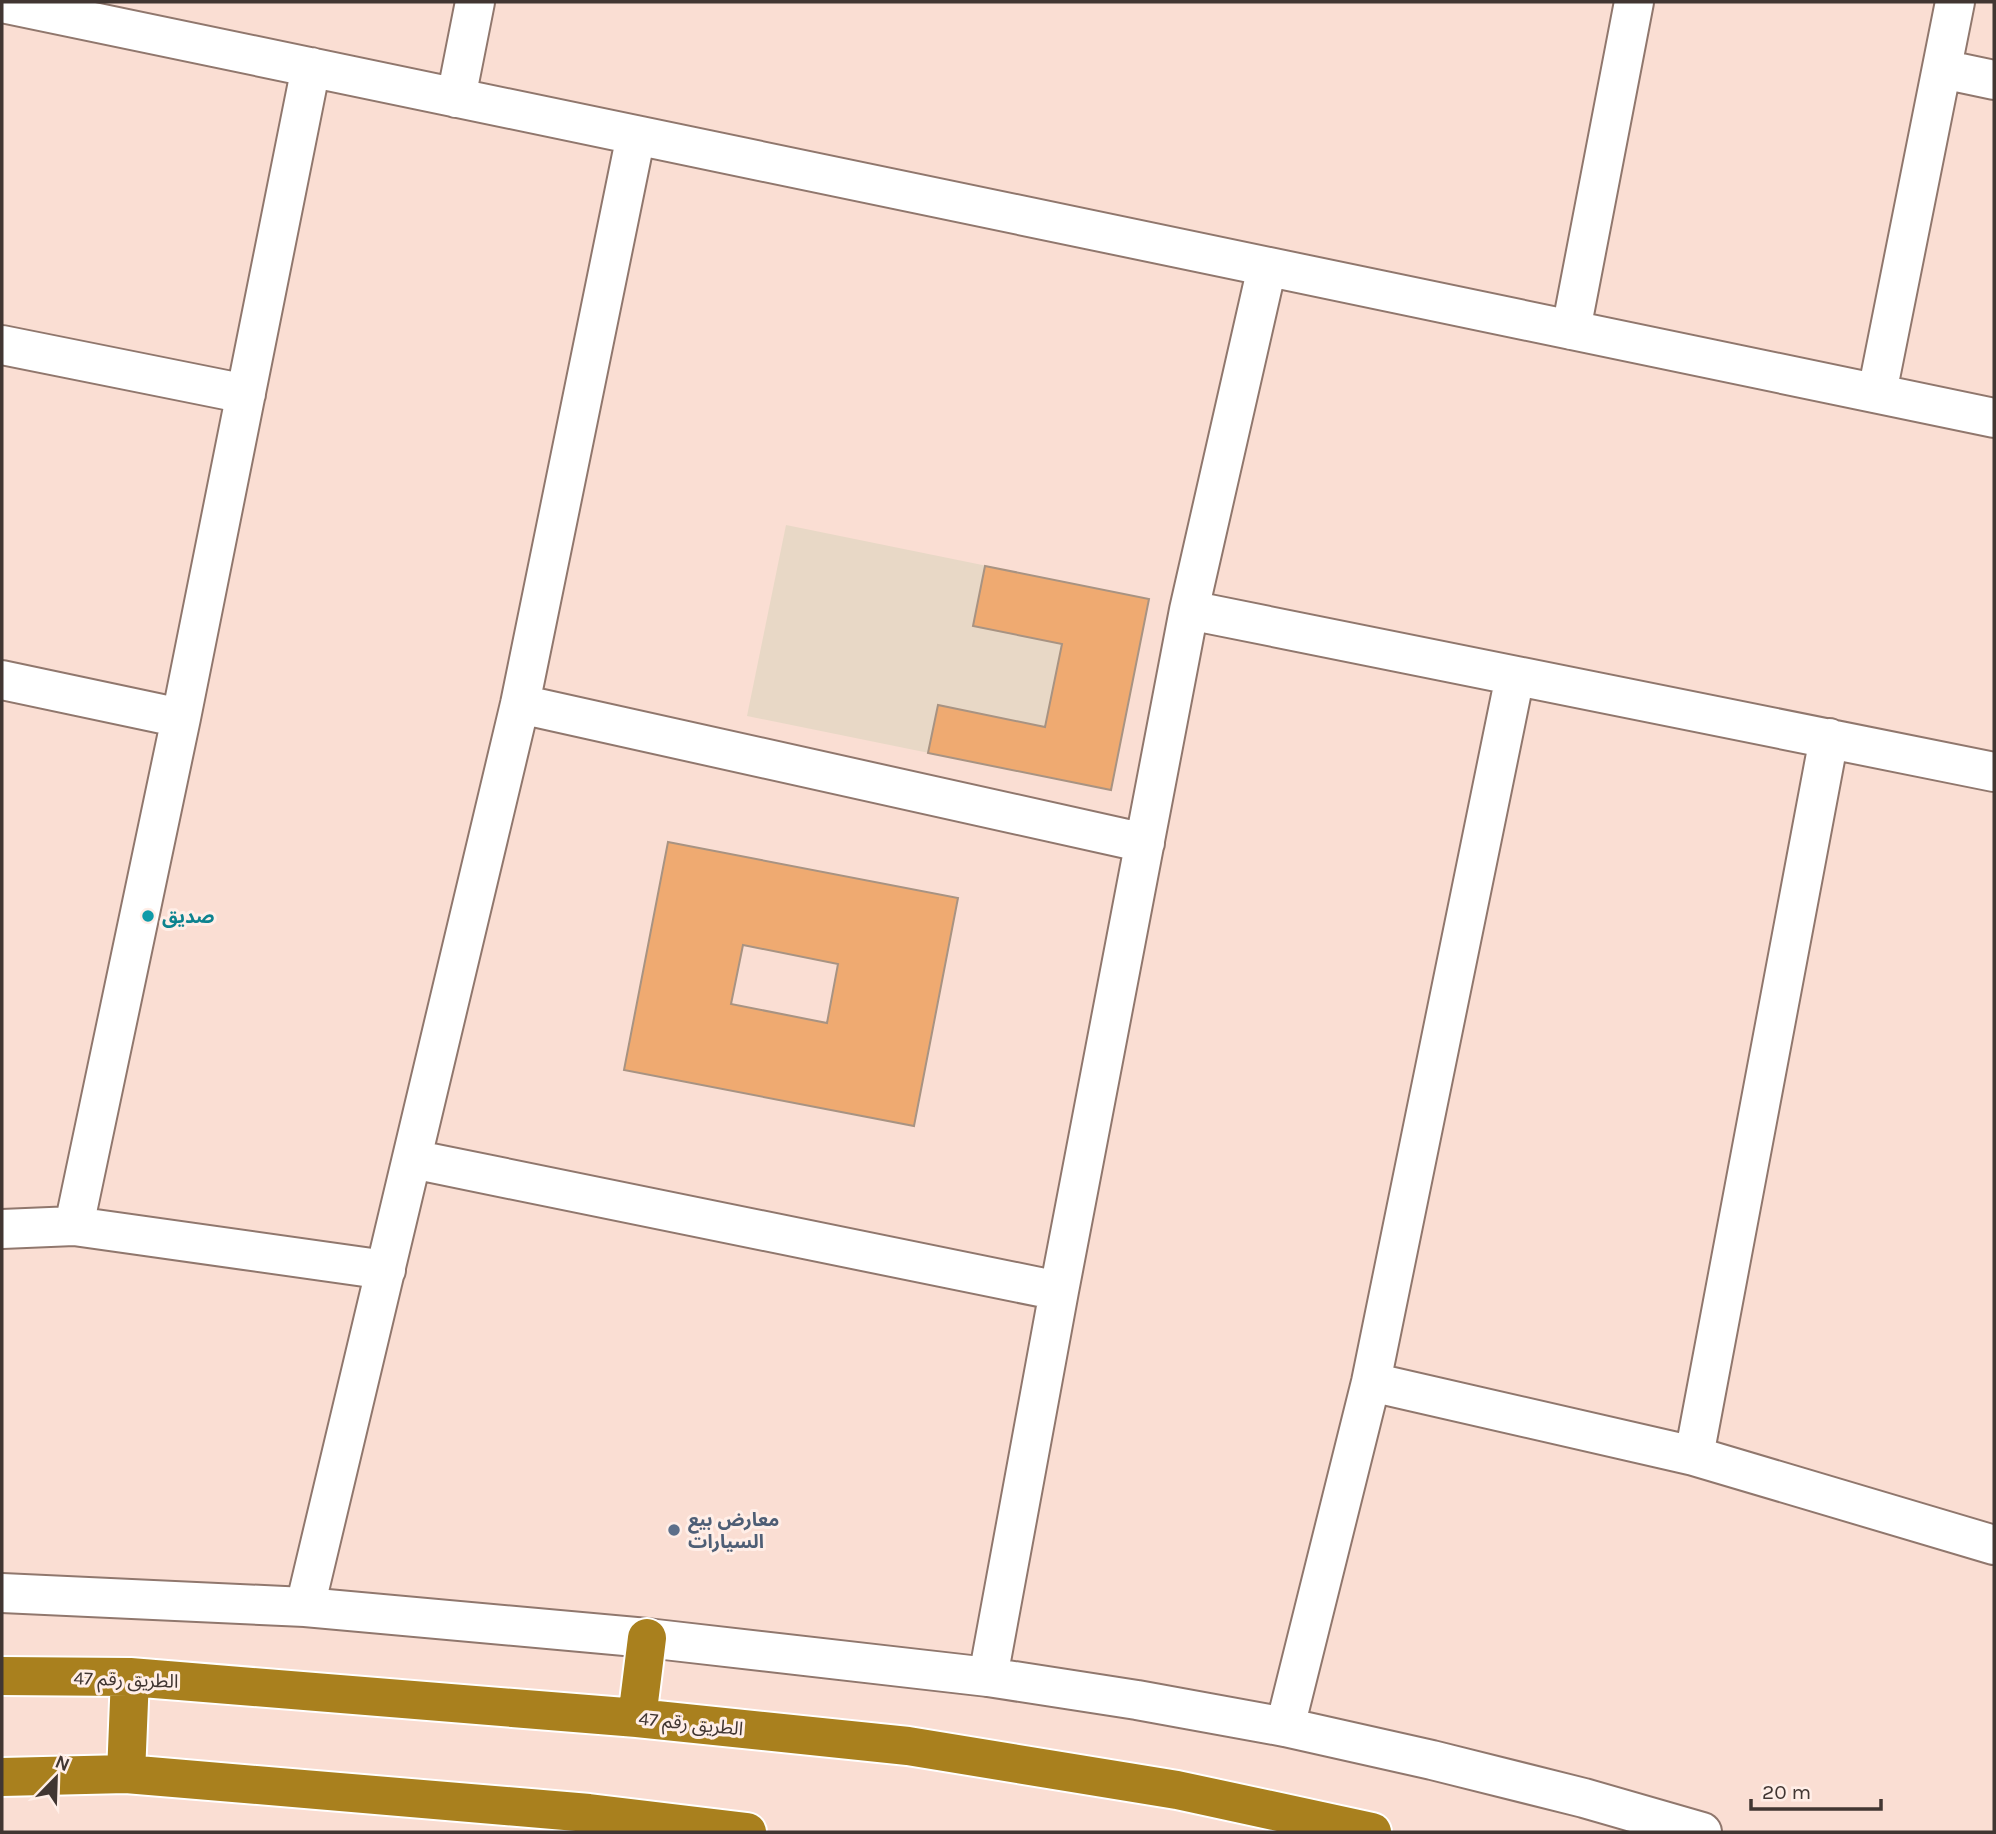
<svg xmlns="http://www.w3.org/2000/svg" width="1996" height="1834" font-family="Karla,'Noto Sans Arabic',sans-serif">
	<style>
		.education { fill: #e8d8c6 }
		.building { fill: #efaa71; stroke: #a89382; stroke-width: 2; fill-rule: evenodd }
		.lines { fill: none; stroke-linecap: round; stroke-linejoin: round }
		.minor-casing { stroke: #90776d; stroke-width: 42 }
		.highway-casing { stroke: #fff; stroke-width: 42 }
		.minor { stroke: #fff; stroke-width: 38 }
		.highway { stroke: #a9801e; stroke-width: 38 }
		.culture-dot { fill: #0f9aa8; stroke: #ffeee7; stroke-width: 2.5 }
		.service-dot { fill: #5c6f8a; stroke: #ffeee7; stroke-width: 2.5 }
		.labels { text-anchor: middle; stroke-width: 6; stroke-linejoin: round; paint-order: stroke }
		.culture-label { font-size: 19px; font-weight: bold; fill: #0d838f; stroke: #ffeee7; text-anchor: start }
		.service-label { font-size: 19px; font-weight: bold; fill: #4e5e75; stroke: #ffeee7; text-anchor: start }
		.street-label { font-size: 19px; fill: #413632; stroke: #ffeee7 }
	</style>
	<rect width="100%" height="100%" fill="#faded3"/>
	<path class="education" d="M786,525L1149,599L1111,790L747,716Z"/>
	<path class="building" d="M985,566L1149,599L1111,790L928,753L938,705L1045,727L1062,644L973,626Z
		M668,842L958,898L914,1126L624,1070ZM743,945L838,964L827,1023L731,1004Z"/>
	<g class="lines">
		<defs>
			<path id="minor" d="M2,3L1994,418
				M1942,69L1994,80
				M456,98L475,2
				M1571,330L1634,2
				M2,345L246,394
				M1877,393L1955,2
				M1189,610L1994,772
				M2,680L181,718
				M520,704L1145,843
				M412,1159L1059,1291
				M74,1226L181,718L311,67
				M2,1229L74,1226L386,1270
				M1371,1382L1694,1456L1994,1545
				M1694,1456L1829,738
				M2,1593L305,1607L647,1638L988,1677L1137,1700L1285,1727L1432,1760L1584,1798L1702,1832
				M305,1607L520,704L636,135
				M988,1677L1059,1291L1189,610L1267,267
				M1285,1727L1371,1382L1515,676"/>
			<path id="highway" d="M2,1676L130,1677L637,1718L908,1746L1177,1790L1372,1832
				M637,1718L647,1638
				M126,1774L130,1677
				M2,1777L126,1774L589,1813L747,1832"/>
		</defs>
		<use href="#minor" class="minor-casing"/>
		<use href="#highway" class="highway-casing"/>
		<use href="#minor" class="minor"/>
		<use href="#highway" class="highway"/>
	</g>
	<circle class="culture-dot" cx="148" cy="916" r="7"/>
	<circle class="service-dot" cx="674" cy="1530" r="7"/>
	<g class="labels">
		<g class="culture-label">
			<text x="162" y="923">صديق</text>
		</g>
		<g class="service-label">
			<text x="688" y="1526">معارض بيع<tspan x="688" dy="22">السيارات</tspan></text>
		</g>
		<g class="street-label">
			<text transform="translate(126 1679) rotate(2)" y="7">الطريق رقم 47</text>
			<text transform="translate(691 1723) rotate(6)" y="7">الطريق رقم 47</text>
		</g>
	</g>
	<rect width="1996" height="1834" fill="none" stroke="#413632" stroke-width="7"/>
	<g transform="translate(56 1778) rotate(23)" stroke="#ffeee7" stroke-width="5" paint-order="stroke">
	<path d="M0-5L12 26L0 18L-12 26Z" fill="#413632"/>
	<text y="-10" font-size="19" font-weight="bold" text-anchor="middle" fill="#413632">N</text>
	</g>
	<path d="M1751 1799v10h130v-10" fill="none" stroke="#413632" stroke-width="3.5"/>
	<text x="1762" y="1799" font-size="21" fill="#413632" stroke="#ffeee7" stroke-width="5" paint-order="stroke">20 m</text>
</svg>
